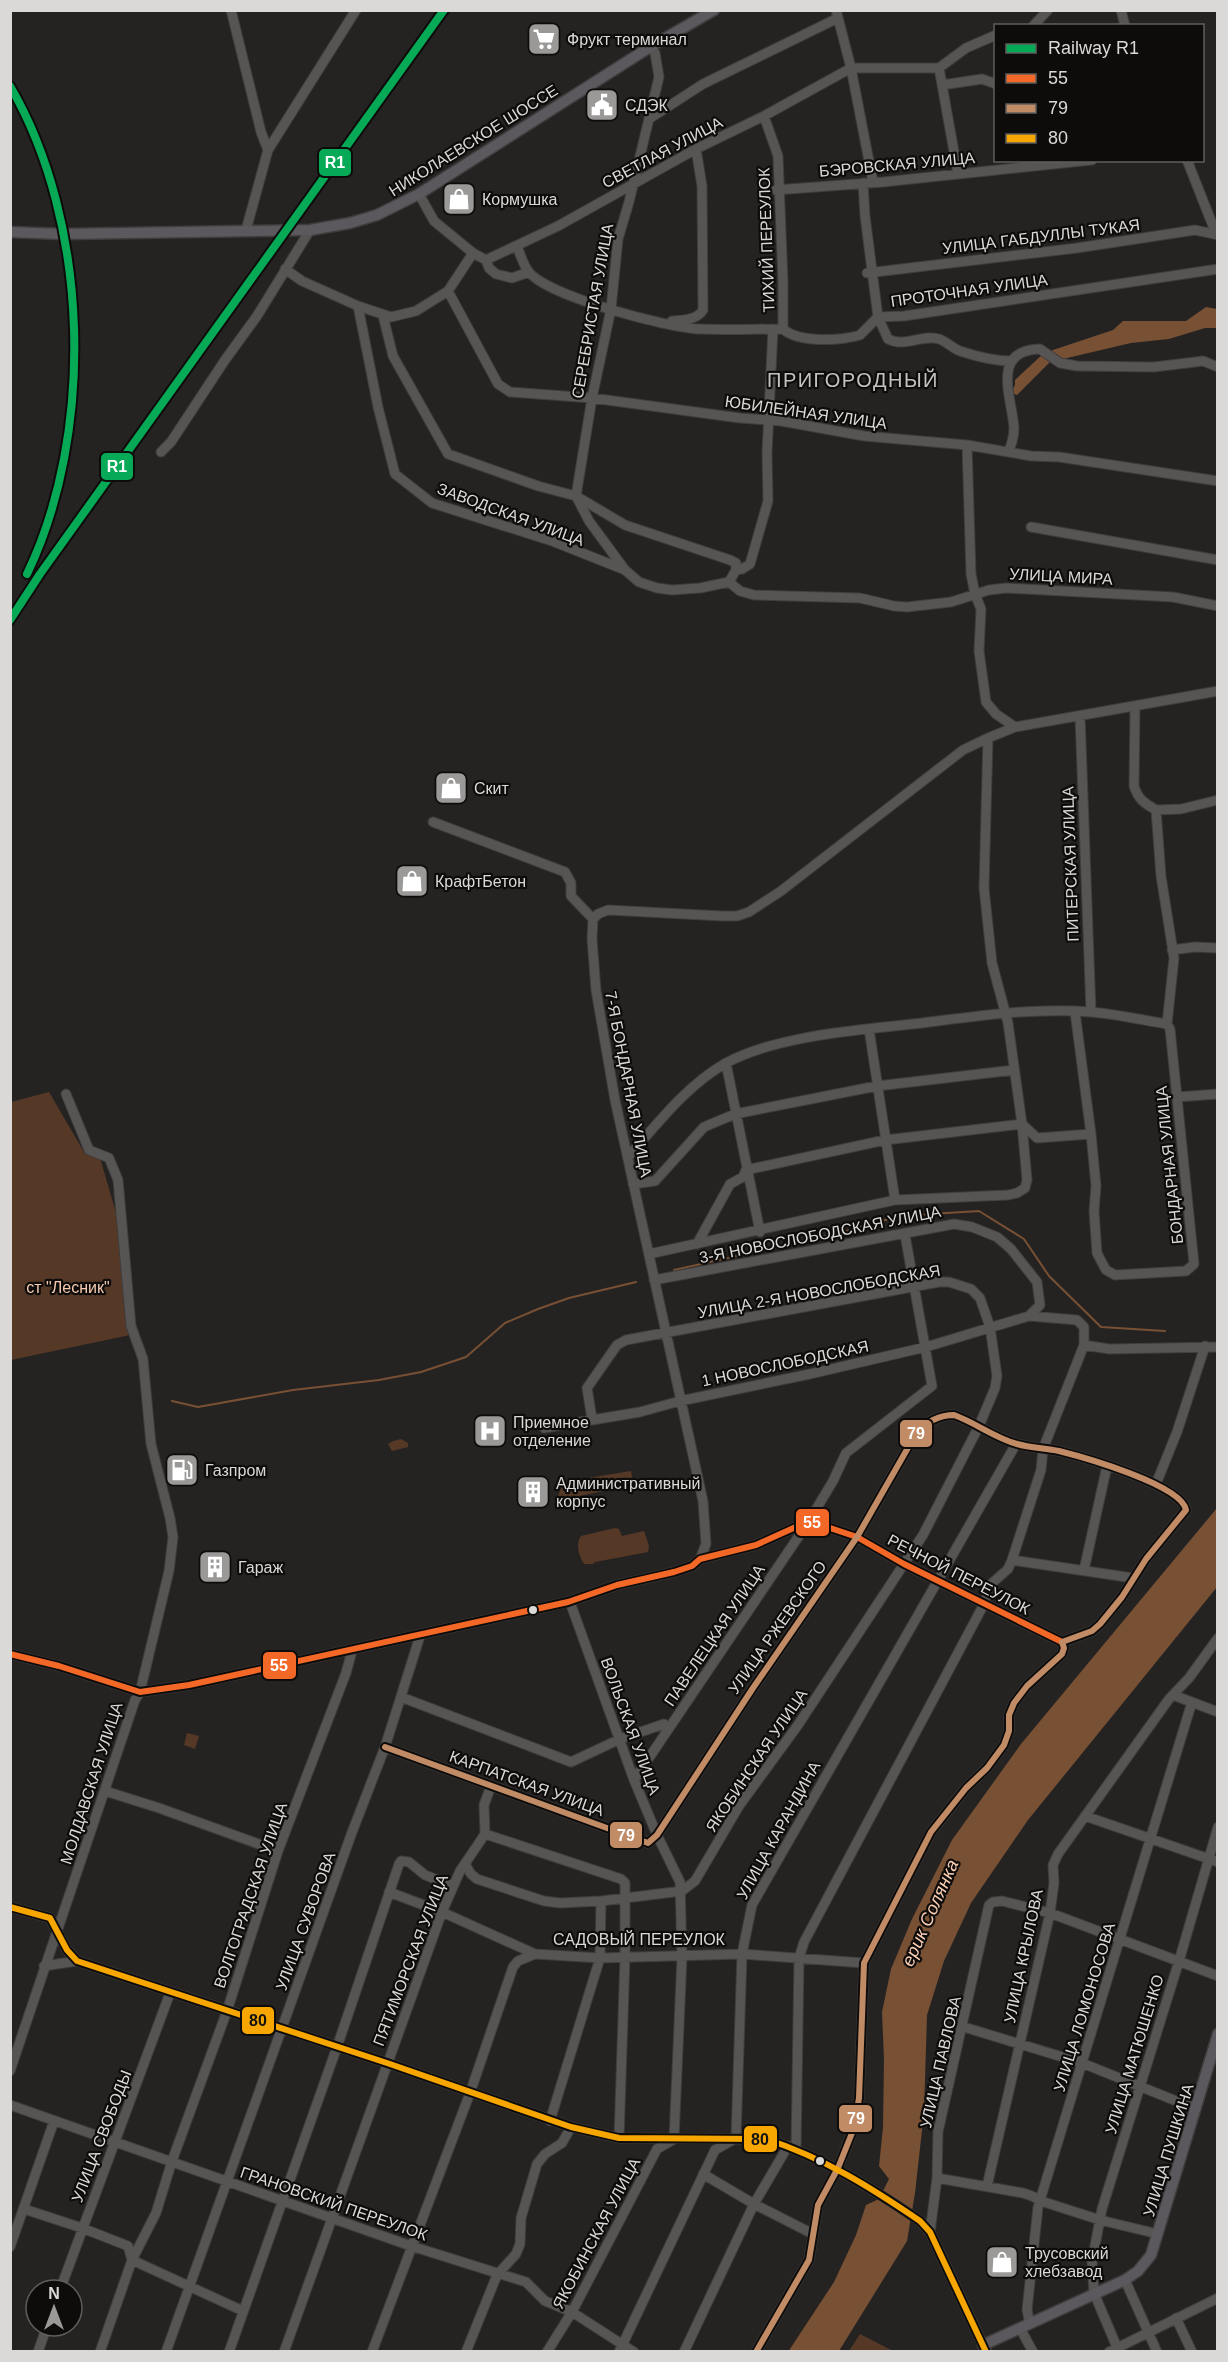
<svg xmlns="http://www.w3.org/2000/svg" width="1228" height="2362" font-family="Arial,sans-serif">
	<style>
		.green { fill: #553926 }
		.water { fill: #785034 }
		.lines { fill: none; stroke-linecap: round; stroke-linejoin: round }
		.stream { stroke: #785034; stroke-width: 2 }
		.minor-casing { stroke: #3f3d3d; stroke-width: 11 }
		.major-casing { stroke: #3f3d3d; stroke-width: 13 }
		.minor { stroke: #565554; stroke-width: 9 }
		.major { stroke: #5b595d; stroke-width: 10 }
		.bus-1-casing { stroke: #0e0c0b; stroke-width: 10 }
		.bus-2-casing { stroke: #0e0c0b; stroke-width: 10 }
		.bus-3-casing { stroke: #0e0c0b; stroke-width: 10 }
		.bus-1 { stroke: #f36827; stroke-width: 6 }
		.bus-2 { stroke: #c18c65; stroke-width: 6 }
		.bus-3 { stroke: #f7a600; stroke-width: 6 }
		.rail-1-casing { stroke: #0e0c0b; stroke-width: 12 }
		.rail-1 { stroke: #06aa56; stroke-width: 8 }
		.bus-dot { fill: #dbd9d7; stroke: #0e0c0b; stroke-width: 2 }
		.labels { text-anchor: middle; stroke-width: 4.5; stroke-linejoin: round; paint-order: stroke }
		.poi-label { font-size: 16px; fill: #dbd9d7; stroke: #0e0c0b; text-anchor: start }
		.street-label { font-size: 16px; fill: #dbd9d7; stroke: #0e0c0b }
		.park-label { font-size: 16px; fill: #f6caaf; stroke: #0e0c0b }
		.water-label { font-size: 18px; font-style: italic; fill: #fccfb4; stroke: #0e0c0b }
		.quarter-label { font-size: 20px; letter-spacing: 1.5px; fill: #c5c1bf; stroke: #0e0c0b }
		.line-badge { stroke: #0e0c0b; stroke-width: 2 }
		.badge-label { font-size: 16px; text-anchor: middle; font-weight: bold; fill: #fff }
		.pale-badge-label { font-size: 16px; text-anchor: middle; font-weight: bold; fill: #111 }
	</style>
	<rect width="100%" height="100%" fill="#252322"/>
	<path class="green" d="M49,1092L84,1152L100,1158L119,1223L130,1335L11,1360V1102Z
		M401,1439L408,1443V1447L392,1451L388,1444L393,1441Z
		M631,1471L633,1482L629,1486L559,1500L557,1498L564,1482Z
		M615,1528L619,1529L622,1536L644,1531L649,1546L648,1552L595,1562L593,1564H584C579,1556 575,1544 581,1536Z
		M187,1733L199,1736L195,1749L184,1745Z
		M860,2334L893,2351H849Z"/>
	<path class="water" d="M1206,307L1217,309V328H1205L1169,339L1131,343L1050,362L1017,395L1011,393L1015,385V380L1044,353L1113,330L1123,321H1186Z
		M1217,1508V1587L1028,1820L971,1903L944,1961L927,2015L924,2112L915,2193L907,2241L839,2351L788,2352L834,2282L856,2235L866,2205L879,2199L889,2179L879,2166L883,2127L884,2059L882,2012L891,1969L912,1919L952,1840L1021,1744Z"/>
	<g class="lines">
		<path class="stream" d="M674,1270L840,1233L899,1216L979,1211L1024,1239L1049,1276L1101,1327L1165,1331
			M172,1401L198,1407L293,1390L379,1380L421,1372L466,1357L505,1323L538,1309L569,1298L636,1282"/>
		<defs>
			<path id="minor" d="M231,10L261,132L268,150L246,230
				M836,10L851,68L873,182
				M1121,10L1125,26
				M1033,26L1048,10
				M650,47L655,53L659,77L629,202L618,239L611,309L592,398L576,496L589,521L625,570L639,582L657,588L672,590L700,588L729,582L736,570L742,569L750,564L768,501L767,453L773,329
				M939,68L958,174
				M939,68L966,48L996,35
				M942,85L982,79L996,84
				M764,116L778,156L783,282V329
				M649,119L703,84L838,18
				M268,150L356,10
				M1187,160L1213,226L1218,232
				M863,183L865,216L878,317L888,339C905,348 922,334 939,339C946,341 952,348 960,351C975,356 994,361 1011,361
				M776,190L883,182L1092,160
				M419,194L434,221L473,253L486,260L489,268L496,274L512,278L529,272
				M517,246C520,254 523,264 528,271C546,296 668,328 700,329C727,330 755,329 783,329C799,343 840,341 860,335L878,317L904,316L1218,269
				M486,260L558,226L696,149L764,116L851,68H939
				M285,269L302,281L358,306L378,407L395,474L432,503L552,541L625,570
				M867,273L1077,248L1195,230L1218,235
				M448,291L498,384L510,392L592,398L740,418L781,421L864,436L967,445L1031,456L1059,457L1218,481
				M358,306L391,317L416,311L448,291L473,253
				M383,316L393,356L448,454L538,486L576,496L625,525L730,560L736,563V570
				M672,321C683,320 697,320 703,310L702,186L696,149
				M967,445L971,574L975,594L981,609L979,651L986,702L996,714L1015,727
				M1009,451C1012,443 1014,436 1014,428C1012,398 990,350 1040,349L1060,363L1077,366L1154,367L1203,361L1218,367
				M161,452L171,442L225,360L257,316L310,230
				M1031,527L1218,560
				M729,582L740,591L754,595L860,598L894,606L907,607L951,602L989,590L1006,588L1173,597L1218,606
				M1135,707L1134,786C1138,799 1144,803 1156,810
				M1080,716L1091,1012
				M1156,810L1181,809L1218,800
				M433,822L565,872L571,883V896L593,919
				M1172,950L1195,947L1218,948
				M1075,1012L1091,1134L1096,1186L1094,1211L1097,1253L1106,1270L1115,1275L1186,1271L1194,1264L1170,1029L1167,1024L1174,958L1161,876L1156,810
				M869,1029L895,1200
				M726,1063L760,1232
				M1177,1097L1218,1094
				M628,1157C658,1123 687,1085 726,1063C776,1036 857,1030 913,1024C971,1017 1032,1007 1091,1012C1116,1014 1142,1020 1167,1024
				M633,1184L655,1181L704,1127L735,1114L877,1086L1014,1070
				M697,1244L730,1184L743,1177L746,1170L885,1140L1022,1124L1037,1138L1091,1134
				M649,1254L895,1200L1008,1195L1017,1193L1025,1188L1027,1180L1022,1124L1008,1023L992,963L984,888L988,738
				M654,1280L954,1224L972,1227L997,1237L1011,1249L1037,1282L1040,1305L1029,1316
				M544,1428L640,1412L680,1401L810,1374L926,1347L1029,1316L1077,1320L1084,1327V1345L1109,1349L1218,1347
				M1156,1484L1177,1432L1205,1346
				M700,1559L706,1544L703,1501L615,1100L596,990L592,939L593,919L598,914L608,910L722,916H737L749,912L781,891L963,750L988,738L1015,727L1218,691
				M1012,1560L1133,1578
				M1084,1570L1107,1466
				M570,1602L634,1780L657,1835L680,1882L682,1957L674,2139
				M10,1654L59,1666L140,1692L189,1685L568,1602L617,1585L674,1572L692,1566L700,1559L756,1545L809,1521L857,1537L904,1564L1062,1642
				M1173,1695L1218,1712
				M401,1697L571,1762L620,1739L664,1724
				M385,1747L648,1843L657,1835L753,1688L857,1537L917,1432C926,1422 940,1415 954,1415C976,1423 995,1438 1017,1444C1031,1448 1045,1448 1059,1451C1083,1457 1182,1485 1186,1510L1146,1559L1122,1597L1100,1624L1092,1631L1062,1642L1064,1648L1062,1654L1027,1686L1014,1703L1009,1715V1731L1004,1745L987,1768L966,1788L931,1832L864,1963L859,2098L854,2128L838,2168L818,2205L809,2260L756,2352
				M634,1780L809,1521L833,1481L846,1453L932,1386L905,1235
				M105,1791L159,1808L278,1851
				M1085,1816L1218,1862
				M485,1834L621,1879L625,1883V1957L619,2138
				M465,1864L471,1874L477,1879L544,1901L560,1903L601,1901L682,1891L695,1881L739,1806L798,1725L923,1535L979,1426L995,1388L997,1376L990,1327L980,1298L971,1289L949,1282H939L626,1340L617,1345L587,1388L592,1419
				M389,1892L442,1912L535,1954L600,1958L742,1954L864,1963
				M10,1907L50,1918L67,1950L77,1961L387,2063L571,2127L619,2138L766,2139C824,2158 870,2187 920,2221L930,2232L983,2345
				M44,1966L77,1961
				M964,2027L1082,2063L1196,2109
				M10,2071L135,1700L140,1692L169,1571L173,1537L170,1518L151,1444L143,1359L131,1326L118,1180L109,1158L89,1150L66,1094
				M10,2105L411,2246L526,2282L545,2301L572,2312L634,2352
				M550,2121L600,1958L601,1901
				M796,2150L799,1958L804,1942L984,1604L991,1584L1008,1569L1012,1560L1041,1470L1043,1449L1084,1345
				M703,2174L754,2204L813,2234
				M937,2178L1023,2193L1032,2196L1041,2201L1100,2220L1158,2234
				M987,2186L1050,1913L1054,1883L1053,1865L1058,1854L1169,1699L1189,1678L1218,1638
				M24,2209L82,2228L128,2246L132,2260L243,2311
				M930,2232L937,2178L938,2132L989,1905L993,1902L1002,1901L1050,1913L1218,1976
				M10,2247L54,2121
				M1125,2280L1157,2352
				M60,2290L170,1993
				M1176,2318L1192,2352
				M1030,2324L1027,2310L1038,2207L1192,1702
				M1020,2328L1033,2352
				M38,2352L47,2326
				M100,2352L132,2260L156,2213L172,2161L227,2011L278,1851L346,1673L352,1651
				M166,2352L351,1835L385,1747L420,1636
				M229,2352L337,2047L399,1864L401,1861L409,1862L425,1875L453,1886
				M284,2352L442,1912L460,1871L485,1834L484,1805L491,1786
				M372,2352L470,2093L513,1967L518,1961L535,1954
				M466,2352L497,2275L516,2254L520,2244L521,2218L537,2164L545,2154L562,2143L571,2127
				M547,2352L572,2312L657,2149L674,2139
				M619,2352L715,2150L736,2138L742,1954L752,1905L1016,1444
				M684,2352L754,2204L788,2146
				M1109,2352L1218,2298
				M1119,2352L1094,2293L1092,2261L1102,2209L1179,1961L1218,1827"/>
			<path id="major" d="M10,232L63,234L310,230L350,223L377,215L419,194L650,47L714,10
				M986,2352L983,2345L1125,2280L1138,2271L1151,2255L1218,2034"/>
		</defs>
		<use href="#minor" class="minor-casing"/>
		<use href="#major" class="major-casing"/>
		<use href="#minor" class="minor"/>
		<use href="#major" class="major"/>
		<defs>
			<path id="bus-1" d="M10,1654L59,1666L140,1692L189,1685L568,1602L617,1585L674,1572L692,1566L700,1559L756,1545L809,1521L857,1537L904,1564L1062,1642"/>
			<path id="bus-2" d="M385,1747L648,1843L657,1835L753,1688L857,1537L917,1432C926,1422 940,1415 954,1415C976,1423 995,1438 1017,1444C1031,1448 1045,1448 1059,1451C1083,1457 1182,1485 1186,1510L1146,1559L1122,1597L1100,1624L1092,1631L1062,1642L1064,1648L1062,1654L1027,1686L1014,1703L1009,1715V1731L1004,1745L987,1768L966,1788L931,1832L864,1963L859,2098L854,2128L838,2168L818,2205L809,2260L756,2352"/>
			<path id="bus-3" d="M10,1907L50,1918L67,1950L77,1961L387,2063L571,2127L619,2138L766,2139C824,2158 870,2187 920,2221L930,2232L986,2352"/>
		</defs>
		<use href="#bus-1" class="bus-1-casing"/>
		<use href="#bus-2" class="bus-2-casing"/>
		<use href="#bus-3" class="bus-3-casing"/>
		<use href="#bus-1" class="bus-1"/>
		<use href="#bus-2" class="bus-2"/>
		<use href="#bus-3" class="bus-3"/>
		<defs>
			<path id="rail-1" d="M10,86C90,223 95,433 27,574
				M10,620L40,574L444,10"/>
		</defs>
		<use href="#rail-1" class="rail-1-casing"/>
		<use href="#rail-1" class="rail-1"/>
	</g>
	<defs>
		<symbol id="supermarket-square" viewBox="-11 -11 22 22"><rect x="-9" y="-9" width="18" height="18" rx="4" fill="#9b9998" stroke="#0e0c0b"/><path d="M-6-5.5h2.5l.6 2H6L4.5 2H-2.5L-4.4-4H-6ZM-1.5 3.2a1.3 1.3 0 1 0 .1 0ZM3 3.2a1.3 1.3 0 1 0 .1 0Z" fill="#fff"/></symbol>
		<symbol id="civic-square" viewBox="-11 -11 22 22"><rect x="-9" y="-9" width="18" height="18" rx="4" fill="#9b9998" stroke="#0e0c0b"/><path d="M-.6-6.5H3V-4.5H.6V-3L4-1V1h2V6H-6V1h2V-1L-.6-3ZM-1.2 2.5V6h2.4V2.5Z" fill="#fff"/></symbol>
		<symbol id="shop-square" viewBox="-11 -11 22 22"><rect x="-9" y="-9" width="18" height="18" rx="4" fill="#9b9998" stroke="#0e0c0b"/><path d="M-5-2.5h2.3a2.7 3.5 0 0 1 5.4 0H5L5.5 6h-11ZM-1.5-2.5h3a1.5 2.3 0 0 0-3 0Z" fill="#fff"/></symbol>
		<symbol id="hospital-square" viewBox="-11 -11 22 22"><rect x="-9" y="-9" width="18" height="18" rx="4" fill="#9b9998" stroke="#0e0c0b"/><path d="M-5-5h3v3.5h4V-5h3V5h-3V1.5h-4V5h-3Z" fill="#fff"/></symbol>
		<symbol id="fuel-square" viewBox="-11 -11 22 22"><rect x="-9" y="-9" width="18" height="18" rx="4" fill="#9b9998" stroke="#0e0c0b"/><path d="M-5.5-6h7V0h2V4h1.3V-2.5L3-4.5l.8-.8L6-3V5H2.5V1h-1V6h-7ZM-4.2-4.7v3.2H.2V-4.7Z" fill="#fff"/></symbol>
		<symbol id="building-square" viewBox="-11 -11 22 22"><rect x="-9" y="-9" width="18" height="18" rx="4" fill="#9b9998" stroke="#0e0c0b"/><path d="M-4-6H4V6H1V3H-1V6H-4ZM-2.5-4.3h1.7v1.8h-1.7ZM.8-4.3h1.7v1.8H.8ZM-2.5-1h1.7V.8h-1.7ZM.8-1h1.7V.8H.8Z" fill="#fff"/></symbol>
	</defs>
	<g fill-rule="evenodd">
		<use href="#supermarket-square" x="525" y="20" width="38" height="38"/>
		<use href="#civic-square" x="583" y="86" width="38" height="38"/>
		<use href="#shop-square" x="440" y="180" width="38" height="38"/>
		<use href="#shop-square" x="432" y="769" width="38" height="38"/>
		<use href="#shop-square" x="393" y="862" width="38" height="38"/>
		<use href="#hospital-square" x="471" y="1412" width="38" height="38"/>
		<use href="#fuel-square" x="163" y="1451" width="38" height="38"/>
		<use href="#building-square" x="514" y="1473" width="38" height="38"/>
		<use href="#building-square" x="196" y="1548" width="38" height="38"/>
		<use href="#shop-square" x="983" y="2243" width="38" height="38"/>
	</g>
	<g class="bus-dot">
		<circle cx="533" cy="1610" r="5"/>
		<circle cx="820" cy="2161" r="5"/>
	</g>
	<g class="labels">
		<g class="poi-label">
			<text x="567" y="45">Фрукт терминал</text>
			<text x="625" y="111">СДЭК</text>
			<text x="482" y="205">Кормушка</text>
			<text x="474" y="794">Скит</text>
			<text x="435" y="887">КрафтБетон</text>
			<text x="513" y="1428">Приемное<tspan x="513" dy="18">отделение</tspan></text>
			<text x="205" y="1476">Газпром</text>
			<text x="556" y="1489">Административный<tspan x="556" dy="18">корпус</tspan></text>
			<text x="238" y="1573">Гараж</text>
			<text x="1025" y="2259">Трусовский<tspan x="1025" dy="18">хлебзавод</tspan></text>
		</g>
		<g class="street-label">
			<text transform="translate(473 140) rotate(-32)" y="6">НИКОЛАЕВСКОЕ ШОССЕ</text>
			<text transform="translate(662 152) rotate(-28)" y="6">СВЕТЛАЯ УЛИЦА</text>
			<text transform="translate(897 164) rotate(-5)" y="6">БЭРОВСКАЯ УЛИЦА</text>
			<text transform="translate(1041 236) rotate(-7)" y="6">УЛИЦА ГАБДУЛЛЫ ТУКАЯ</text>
			<text transform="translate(766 240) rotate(-92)" y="6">ТИХИЙ ПЕРЕУЛОК</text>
			<text transform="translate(969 290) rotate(-8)" y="6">ПРОТОЧНАЯ УЛИЦА</text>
			<text transform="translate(592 311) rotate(-80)" y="6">СЕРЕБРИСТАЯ УЛИЦА</text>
			<text transform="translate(806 412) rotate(8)" y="6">ЮБИЛЕЙНАЯ УЛИЦА</text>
			<text transform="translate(511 514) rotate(20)" y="6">ЗАВОДСКАЯ УЛИЦА</text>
			<text transform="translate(1061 576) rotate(3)" y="6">УЛИЦА МИРА</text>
			<text transform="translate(1070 864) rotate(-92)" y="6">ПИТЕРСКАЯ УЛИЦА</text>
			<text transform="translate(629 1084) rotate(79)" y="6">7-Я БОНДАРНАЯ УЛИЦА</text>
			<text transform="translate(1169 1165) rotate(-96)" y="6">БОНДАРНАЯ УЛИЦА</text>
			<text transform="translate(820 1234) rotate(-11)" y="6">3-Я НОВОСЛОБОДСКАЯ УЛИЦА</text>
			<text transform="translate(819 1291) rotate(-10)" y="6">УЛИЦА 2-Я НОВОСЛОБОДСКАЯ</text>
			<text transform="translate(785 1363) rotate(-12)" y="6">1 НОВОСЛОБОДСКАЯ</text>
			<text transform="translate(959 1574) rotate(27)" y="6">РЕЧНОЙ ПЕРЕУЛОК</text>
			<text transform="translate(777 1627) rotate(-55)" y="6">УЛИЦА РЖЕВСКОГО</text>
			<text transform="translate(714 1635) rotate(-56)" y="6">ПАВЕЛЕЦКАЯ УЛИЦА</text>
			<text transform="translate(631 1726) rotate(70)" y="6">ВОЛЬСКАЯ УЛИЦА</text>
			<text transform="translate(756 1760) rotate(-56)" y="6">ЯКОБИНСКАЯ УЛИЦА</text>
			<text transform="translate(91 1783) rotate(-72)" y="6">МОЛДАВСКАЯ УЛИЦА</text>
			<text transform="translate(527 1783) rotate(20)" y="6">КАРПАТСКАЯ УЛИЦА</text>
			<text transform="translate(778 1830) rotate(-61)" y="6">УЛИЦА КАРАНДИНА</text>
			<text transform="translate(250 1895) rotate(-71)" y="6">ВОЛГОГРАДСКАЯ УЛИЦА</text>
			<text transform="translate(305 1921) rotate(-70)" y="6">УЛИЦА СУВОРОВА</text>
			<text x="639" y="1945">САДОВЫЙ ПЕРЕУЛОК</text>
			<text transform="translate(1023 1956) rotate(-78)" y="6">УЛИЦА КРЫЛОВА</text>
			<text transform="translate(410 1960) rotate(-69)" y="6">ПЯТИМОРСКАЯ УЛИЦА</text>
			<text transform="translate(1084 2007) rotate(-73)" y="6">УЛИЦА ЛОМОНОСОВА</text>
			<text transform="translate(1134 2054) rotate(-73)" y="6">УЛИЦА МАТЮШЕНКО</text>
			<text transform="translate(940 2062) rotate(-77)" y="6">УЛИЦА ПАВЛОВА</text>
			<text transform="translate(101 2136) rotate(-69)" y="6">УЛИЦА СВОБОДЫ</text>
			<text transform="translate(1168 2150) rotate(-73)" y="6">УЛИЦА ПУШКИНА</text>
			<text transform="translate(334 2203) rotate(19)" y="6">ГРАНОВСКИЙ ПЕРЕУЛОК</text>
			<text transform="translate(596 2233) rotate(-62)" y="6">ЯКОБИНСКАЯ УЛИЦА</text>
		</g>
		<g class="park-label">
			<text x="68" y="1293">ст "Лесник"</text>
		</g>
		<g class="water-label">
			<text transform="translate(930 1913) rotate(-66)" y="6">ерик Солянка</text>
		</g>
		<g class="quarter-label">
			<text x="853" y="387">ПРИГОРОДНЫЙ</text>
		</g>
	</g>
	<g class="line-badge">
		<rect x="318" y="148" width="34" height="29" rx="6" fill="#06aa56"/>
		<rect x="100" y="452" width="34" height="29" rx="6" fill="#06aa56"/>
		<rect x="899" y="1419" width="34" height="29" rx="6" fill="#c18c65"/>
		<rect x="795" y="1508" width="35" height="29" rx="6" fill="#f36827"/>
		<rect x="262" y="1651" width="35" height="29" rx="6" fill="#f36827"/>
		<rect x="609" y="1821" width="34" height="28" rx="6" fill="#c18c65"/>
		<rect x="241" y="2006" width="34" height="29" rx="6" fill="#f7a600"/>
		<rect x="838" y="2104" width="35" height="29" rx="6" fill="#c18c65"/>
		<rect x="743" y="2125" width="35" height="28" rx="6" fill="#f7a600"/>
	</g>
	<g class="badge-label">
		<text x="335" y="168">R1</text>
		<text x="117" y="472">R1</text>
		<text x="916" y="1439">79</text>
		<text x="812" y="1528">55</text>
		<text x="279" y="1671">55</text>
		<text x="626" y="1841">79</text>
		<text x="856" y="2124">79</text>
	</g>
	<g class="pale-badge-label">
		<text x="258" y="2026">80</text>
		<text x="760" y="2145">80</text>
	</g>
	<rect width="1228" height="2362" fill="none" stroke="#dbd9d7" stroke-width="24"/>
	<rect x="994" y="24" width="210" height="138" fill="#0e0c0b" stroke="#605e5d" stroke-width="1.5"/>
	<rect x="1006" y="44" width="30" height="9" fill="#06aa56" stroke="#605e5d" stroke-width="1.5"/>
	<text x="1048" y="54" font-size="18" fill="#dbd9d7">Railway R1</text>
	<rect x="1006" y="74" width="30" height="9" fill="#f36827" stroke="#605e5d" stroke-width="1.5"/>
	<text x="1048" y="84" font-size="18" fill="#dbd9d7">55</text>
	<rect x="1006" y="104" width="30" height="9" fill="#c18c65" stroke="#605e5d" stroke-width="1.5"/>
	<text x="1048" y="114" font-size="18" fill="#dbd9d7">79</text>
	<rect x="1006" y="134" width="30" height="9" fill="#f7a600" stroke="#605e5d" stroke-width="1.5"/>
	<text x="1048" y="144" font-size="18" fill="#dbd9d7">80</text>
	<g transform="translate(54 2308)"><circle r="28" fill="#0e0c0b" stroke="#605e5d" stroke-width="1.5"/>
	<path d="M0-4.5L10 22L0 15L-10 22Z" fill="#9b9998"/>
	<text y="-9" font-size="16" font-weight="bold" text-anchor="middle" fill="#dbd9d7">N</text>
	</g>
</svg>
